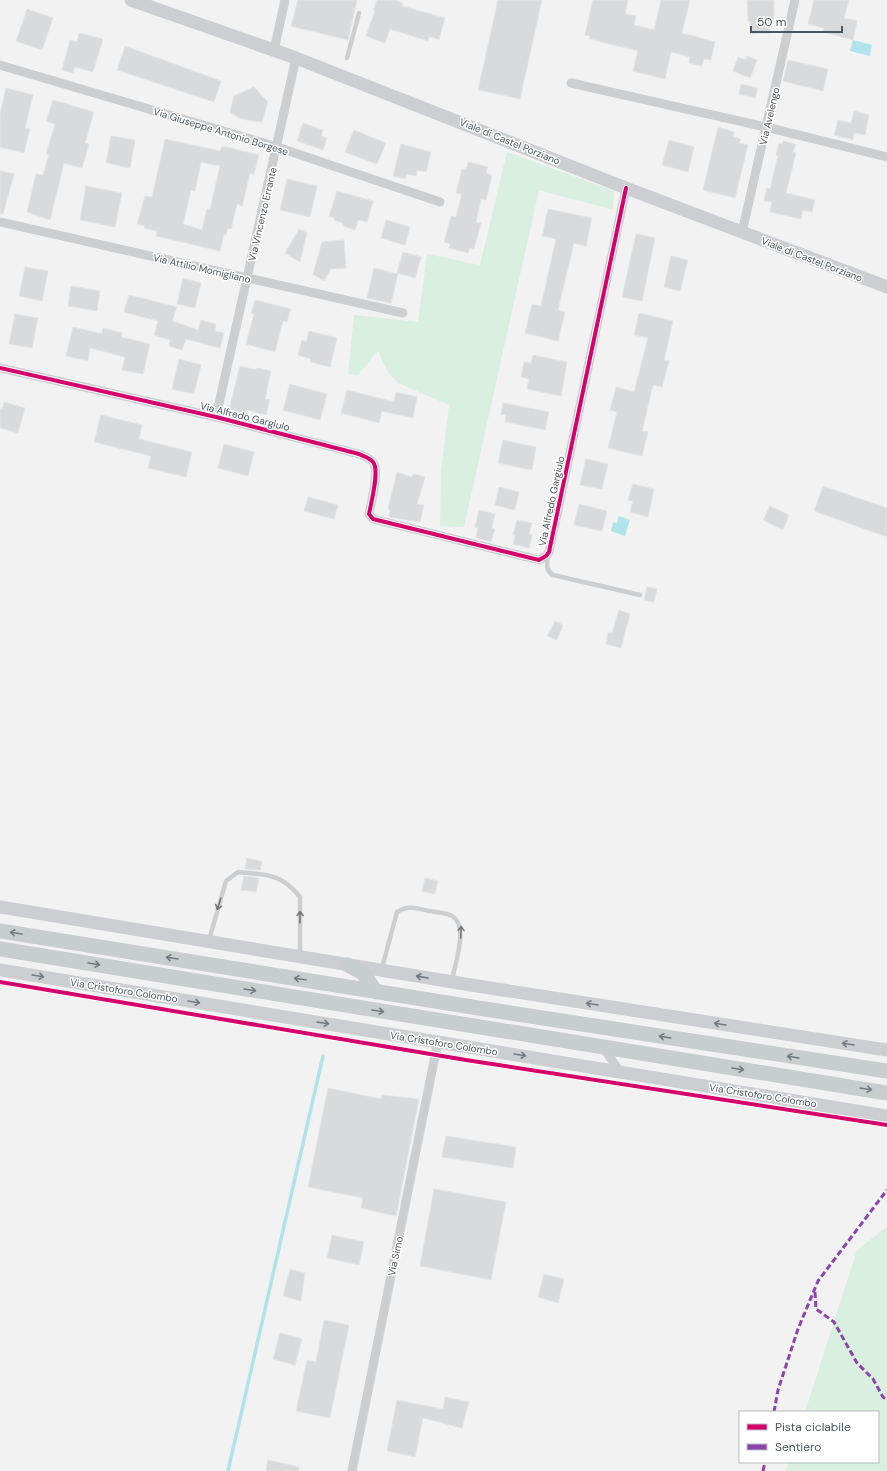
<svg xmlns="http://www.w3.org/2000/svg" width="887" height="1471" font-family="'DM Sans',sans-serif">
	<style>
		.green { fill: #d9efdf }
		.water { fill: #b0e3ea }
		.lines { fill: none; stroke-linecap: round; stroke-linejoin: round }
		.stream { stroke: #b0e3ea; stroke-width: 3.5 }
		.building { fill: #d8dadb; stroke: #e4e4e5; fill-rule: evenodd }
		.lane { stroke: #ccced0; stroke-width: 4.5 }
		.street { stroke: #ccced0; stroke-width: 9 }
		.secondary { stroke: #ccced1; stroke-width: 13 }
		.primary { stroke: #c8cdce; stroke-width: 15 }
		.quiet { stroke: #8e44ad; stroke-width: 3; stroke-dasharray: 6 3; stroke-linecap: butt }
		.cycleway-casing { stroke: #fff; stroke-width: 6 }
		.cycleway { stroke: #d6006c; stroke-width: 4 }
		.oneway { stroke: #717a80 }
		.oneway2 { stroke: #707a80 }
		.labels { text-anchor: middle; stroke-width: 3; stroke-linejoin: round; paint-order: stroke }
		.street-label { font-size: 10px; fill: #4a565e; stroke: #fff }
	</style>
	<rect width="100%" height="100%" fill="#f2f2f2"/>
	<path class="green" d="M507,152L614,191L613,210L539,190L464,527L440,526L441,472L449,405L398,383L387,371L378,351L358,375L348,374L354,315L418,322L427,254L480,265Z
		M887,1227V1471H786L789,1462H878V1412H805L857,1250Z"/>
	<path class="water" d="M853,40L872,45L870,56L850,51Z
		M619,516L630,520L625,536L611,531L613,522L617,523Z"/>
	<g class="lines">
		<path class="stream" d="M228,1471L323,1056"/>
	</g>
	<path class="building" d="M298,0H357L348,40L291,26Z
		M377,0H394L403,3L402,6L445,18L439,39L429,37L428,41L390,29L385,43L366,36L375,11L373,10Z
		M498,0H542L520,99L478,90Z
		M593,0H628L625,14L636,16L634,25L654,30L661,0H690L682,33L715,42L711,60L704,59L702,66L689,63L690,57L671,52L665,79L633,71L638,51L590,39V36L585,35Z
		M747,0H774V19H770V33L750,34V21H748Z
		M814,0H849L844,18L857,21L853,40L823,32L824,28L808,24Z
		M27,9L53,18L42,50L16,41Z
		M79,33L103,39L93,72L75,67L73,73L62,70L70,40L77,42Z
		M125,46L221,81L214,102L117,70Z
		M747,56L757,60L750,78L733,71L738,57L746,60Z
		M788,60L828,69L823,91L783,81Z
		M741,84L758,88L755,98L739,94Z
		M254,87L268,102L262,122L252,121L239,118L230,112L234,96Z
		M6,88L33,95L25,128L30,129L24,153L0,147V114Z
		M53,100L94,112L85,143L89,144L82,168L64,163L50,220L27,212L36,174L43,175L49,154H46L55,124L46,121Z
		M854,111L869,115L865,135L854,133L853,140L834,135L838,120L851,123Z
		M303,123L323,130L321,136L327,138L323,150L297,141Z
		M718,127L734,132L733,137L741,139L739,143L748,145L735,198L703,190Z
		M354,130L386,143L377,164L345,152Z
		M111,136L135,140L130,168L106,163Z
		M165,139L220,151L222,146L259,155L254,174L250,173L242,206L237,204L231,229L228,228L226,235L224,234L220,251L156,236L157,231L144,228L145,226L137,224L145,196L152,197ZM201,162L220,166L210,209H207L202,230L183,224L191,190L195,191Z
		M669,140L694,147L688,172L662,165Z
		M783,141L796,144L793,152L796,153L786,193L815,200L812,212L803,210L801,219L770,212L772,202L764,201L767,188L770,189L778,156L776,155L779,143L782,144Z
		M401,144L431,152L426,172L417,170L416,176L407,174L405,179L393,176Z
		M468,162L488,167L486,173L492,175L486,200L481,199L476,222L481,223L474,249L470,248L468,253L449,248L450,244L444,242L451,216L456,217L462,194L456,193L462,169L466,170Z
		M0,171L14,174L3,214L0,213Z
		M287,179L317,186L310,217L280,210Z
		M86,186L122,193L115,227L80,220Z
		M337,191L373,201L367,222L358,220L355,230L343,226V223L334,220L335,218L329,216Z
		M548,209L592,218L586,246L574,243L558,310L565,312L558,341L525,333L532,304L541,306L556,239L542,236Z
		M386,220L410,227L405,245L381,238Z
		M299,229L307,233L300,262L285,253Z
		M636,234L655,238L642,301L622,297Z
		M344,240L346,268L331,269L324,281L313,274L322,242Z
		M403,252L421,257L415,278L397,273Z
		M671,256L688,260L680,291L664,287Z
		M25,267L48,271L42,301L19,296Z
		M374,268L398,274L391,303L367,298Z
		M183,278L201,283L195,308L177,304Z
		M71,286L100,291L97,311L68,306Z
		M129,295L177,307L172,321L198,330L201,320L216,324L215,331L224,333L220,348L186,339L182,350L169,346L170,340L154,335L158,321L124,312Z
		M255,300L291,309L287,322L283,321L275,352L246,344L254,314L251,313Z
		M639,313L673,321L664,360L669,361L662,387L653,385L642,431L648,432L642,456L608,448L617,412L610,410L616,387L634,392L648,338L634,335Z
		M15,314L38,318L32,348L9,344Z
		M73,327L102,334L103,328L122,333L121,337L150,344L143,374L122,370L125,357L90,348L88,361L66,356Z
		M309,331L337,338L330,367L310,362L311,359L298,355L302,340L306,342Z
		M533,355L567,362L561,396L527,389L529,379L521,377L524,362L531,363Z
		M179,359L201,365L194,394L172,389Z
		M240,366L257,370V368L271,371L265,399L270,400L266,415L247,410L246,414L229,410Z
		M290,384L327,394L320,420L283,410Z
		M347,390L394,402L396,392L417,397L413,418L382,411L379,423L341,413Z
		M4,402L25,408L18,433L0,428V408L2,409Z
		M503,403L549,412L545,430L505,422L506,415L501,414Z
		M101,415L142,425L139,439L192,452L186,477L148,468L151,456L94,442Z
		M503,440L536,447L532,470L498,463Z
		M224,444L254,452L248,476L218,468Z
		M586,459L608,464L602,489L580,485Z
		M397,472L412,477L413,474L425,477L417,504L424,505L420,522L389,517L390,510L388,509Z
		M633,484L654,489L648,517L630,512L633,501L628,500Z
		M823,486L887,508V537L814,511Z
		M499,487L519,492L515,510L495,505Z
		M308,497L338,505L334,519L304,511Z
		M579,504L607,511L602,531L574,525Z
		M770,506L789,515L783,530L763,520Z
		M479,510L495,514L492,528L495,529L491,542L476,538L478,528L475,527Z
		M517,520L532,523L529,534L532,535L529,548L513,544L515,535H513Z
		M647,587L657,589L654,602L644,600Z
		M619,610L630,614L621,648L606,644L608,632L612,633Z
		M555,621L563,625L557,640L547,636Z
		M247,858L262,861L260,870L245,869Z
		M244,876L259,878L256,892L241,890Z
		M425,878L438,881L435,894L422,891Z
		M328,1088L381,1099L382,1095L419,1099L396,1216L361,1208L363,1198L308,1187Z
		M446,1136L516,1147L513,1168L442,1157Z
		M434,1189L506,1202L491,1280L420,1266Z
		M332,1235L364,1242L359,1265L327,1258Z
		M290,1269L305,1273L301,1301L283,1296Z
		M544,1274L564,1279L558,1303L538,1297Z
		M324,1320L349,1325L330,1418L296,1411L307,1360L316,1362Z
		M280,1333L302,1339L295,1365L273,1359Z
		M445,1397L469,1402L462,1428L423,1418L415,1457L387,1451L397,1400L443,1409Z
		M268,1460L299,1467V1471H266Z"/>
	<g class="lines">
		<path class="lane" d="M347,58L359,13
			M548,555C547,564 545,570 553,575L640,595
			M209,940L226,881L238,872C267,875 281,873 300,897V955
			M382,968L397,912C407,905 417,908 429,911C436,912 444,913 450,915C470,923 455,964 452,980"/>
		<path class="street" d="M274,50L285,0
			M0,65L277,147L440,202
			M571,83L766,127L887,157
			M0,222L403,313
			M742,232L795,0
			M0,368L216,417L359,454C363,456 370,458 373,462C380,470 371,503 369,514L373,519L539,560L546,556L549,552L626,188
			M216,417L296,58
			M603,1047L620,1072
			M352,1471L438,1041"/>
		<path class="secondary" d="M131,0L296,58L626,188L887,287
			M0,907L471,985L887,1050
			M0,970L887,1116"/>
		<path class="primary" d="M0,931L491,1010L887,1071
			M0,949L887,1093
			M348,965L363,973L376,992"/>
		<path class="quiet" d="M815,1292L816,1309L834,1322L857,1363L873,1379L883,1397L887,1400
			M774,1412L778,1390L798,1329L818,1281L887,1190
			M763,1471L765,1462"/>
		<defs>
			<path id="cycleway" d="M0,368L216,417L359,454C363,456 370,458 373,462C380,470 371,503 369,514L373,519L539,560L546,556L549,552L626,188
				M0,982L466,1060L887,1125"/>
		</defs>
		<use href="#cycleway" class="cycleway-casing"/>
		<use href="#cycleway" class="cycleway"/>
	</g>
	<defs><path id="oneway-shaft" d="M-6 0H5M1.5-3L5.5 0L1.5 3" fill="none" stroke-width="1.6" stroke-linecap="round" stroke-linejoin="round"/></defs>
	<g class="oneway">
		<use href="#oneway-shaft" transform="translate(219 904) rotate(107)"/>
		<use href="#oneway-shaft" transform="translate(300 917) rotate(-89)"/>
		<use href="#oneway-shaft" transform="translate(461 932) rotate(-88)"/>
		<use href="#oneway-shaft" transform="translate(38 976) rotate(9)"/>
		<use href="#oneway-shaft" transform="translate(422 977) rotate(-170)"/>
		<use href="#oneway-shaft" transform="translate(194 1002) rotate(9)"/>
		<use href="#oneway-shaft" transform="translate(592 1004) rotate(-171)"/>
		<use href="#oneway-shaft" transform="translate(323 1023) rotate(9)"/>
		<use href="#oneway-shaft" transform="translate(720 1024) rotate(-171)"/>
		<use href="#oneway-shaft" transform="translate(848 1044) rotate(-171)"/>
		<use href="#oneway-shaft" transform="translate(520 1055) rotate(9)"/>
	</g>
	<g class="oneway2">
		<use href="#oneway-shaft" transform="translate(16 933) rotate(-171)"/>
		<use href="#oneway-shaft" transform="translate(172 958) rotate(-171)"/>
		<use href="#oneway-shaft" transform="translate(94 964) rotate(9)"/>
		<use href="#oneway-shaft" transform="translate(300 979) rotate(-171)"/>
		<use href="#oneway-shaft" transform="translate(250 990) rotate(9)"/>
		<use href="#oneway-shaft" transform="translate(378 1011) rotate(9)"/>
		<use href="#oneway-shaft" transform="translate(665 1037) rotate(-171)"/>
		<use href="#oneway-shaft" transform="translate(793 1057) rotate(-171)"/>
		<use href="#oneway-shaft" transform="translate(738 1069) rotate(9)"/>
		<use href="#oneway-shaft" transform="translate(866 1089) rotate(9)"/>
	</g>
	<g class="labels">
		<g class="street-label">
			<text transform="translate(769 116) rotate(-77)" y="4">Via Avelengo</text>
			<text transform="translate(221 131) rotate(17)" y="4">Via Giuseppe Antonio Borgese</text>
			<text transform="translate(510 141) rotate(22)" y="4">Viale di Castel Porziano</text>
			<text transform="translate(262 214) rotate(-77)" y="4">Via Vincenzo Errante</text>
			<text transform="translate(812 259) rotate(21)" y="4">Viale di Castel Porziano</text>
			<text transform="translate(202 268) rotate(13)" y="4">Via Attilio Momigliano</text>
			<text transform="translate(245 416) rotate(14)" y="4">Via Alfredo Gargiulo</text>
			<text transform="translate(551 501) rotate(-78)" y="4">Via Alfredo Gargiulo</text>
			<text transform="translate(124 990) rotate(9)" y="4">Via Cristoforo Colombo</text>
			<text transform="translate(444 1043) rotate(9)" y="4">Via Cristoforo Colombo</text>
			<text transform="translate(763 1095) rotate(9)" y="4">Via Cristoforo Colombo</text>
			<text transform="translate(395 1256) rotate(-78)" y="4">Via Simo</text>
		</g>
	</g>
	<rect x="739" y="1411" width="140" height="52" fill="#ffffff" stroke="#b7bbbf"/>
	<rect x="747" y="1424" width="20" height="6" fill="#d6006c" stroke="#b7bbbf"/>
	<text x="775" y="1431" font-size="12" fill="#4a565e">Pista ciclabile</text>
	<rect x="747" y="1444" width="20" height="6" fill="#8e44ad" stroke="#b7bbbf"/>
	<text x="775" y="1451" font-size="12" fill="#4a565e">Sentiero</text>
	<path d="M751 26v6h91v-6" fill="none" stroke="#4a565e" stroke-width="2"/>
	<text x="757" y="26" font-size="12" fill="#4a565e" stroke="#ffffff" stroke-width="3" paint-order="stroke">50 m</text>
</svg>
